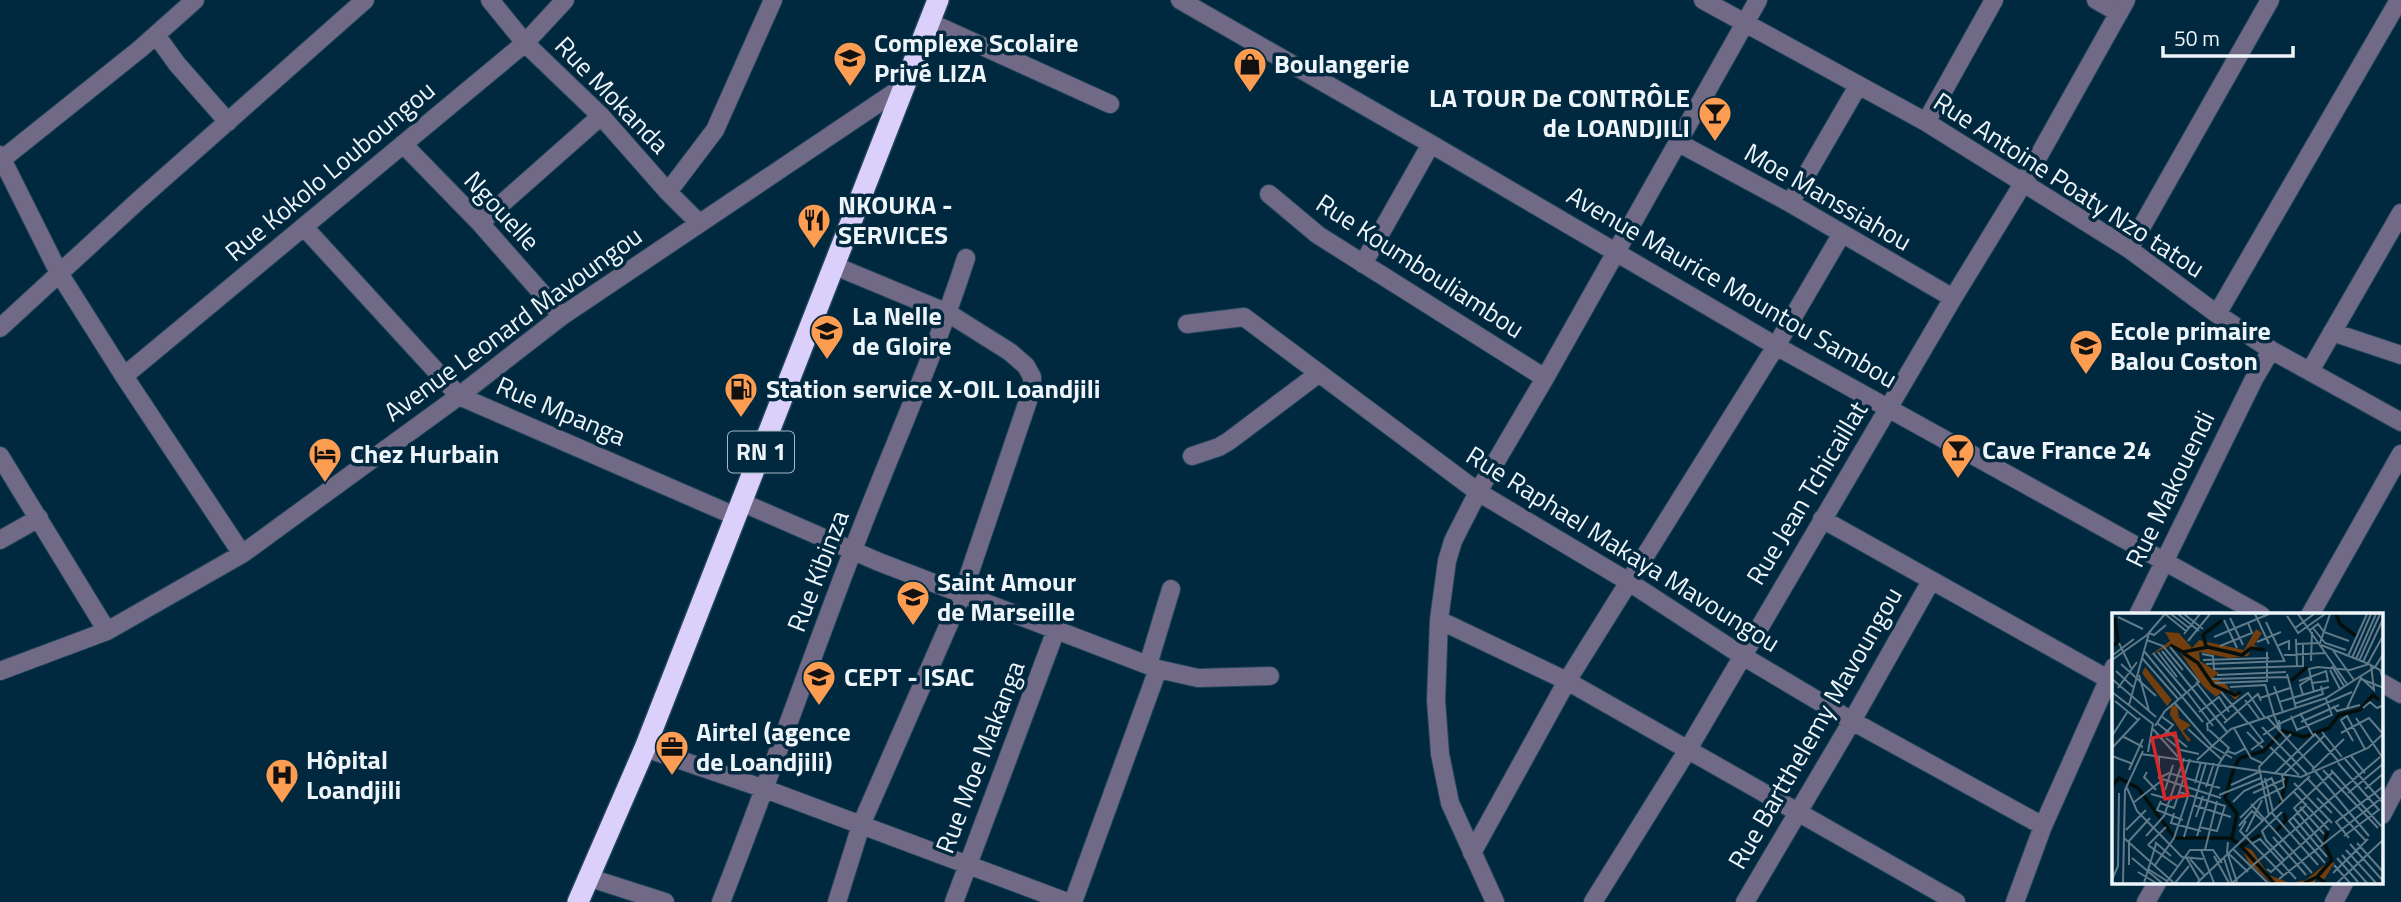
<svg xmlns="http://www.w3.org/2000/svg" width="2401" height="902" font-family="'Titillium Web',sans-serif">
	<style>
		.lines { fill: none; stroke-linecap: round; stroke-linejoin: round }
		.minor-casing { stroke: #214558; stroke-width: 20 }
		.highway-casing { stroke: #214558; stroke-width: 24 }
		.minor { stroke: #716a87; stroke-width: 18 }
		.highway { stroke: #dbd0fc; stroke-width: 21 }
		.labels { text-anchor: middle; stroke-width: 7; stroke-linejoin: round; paint-order: stroke }
		.shield { fill: #00283e; stroke: #a7b8c2; stroke-width: 2 }
		.shield-label { font-size: 24px; font-weight: bold; fill: #eef5fa }
		.poi-label { font-size: 26px; font-weight: bold; fill: #eef5fa; stroke: #00283e; text-anchor: start }
		.street-label { font-size: 26px; fill: #eef5fa; stroke: #00283e }
		.inset-river { fill: none; stroke: #040f0c; stroke-width: 3.5 }
		.inset-road { fill: none; stroke: #5f7a89; stroke-width: 2 }
		.view { fill: #d62828; fill-opacity: 0.15; stroke: #d62828; stroke-width: 3.5 }
		.inset-edge { fill: none; stroke: #eef5fa; stroke-width: 3.5 }
	</style>
	<rect width="100%" height="100%" fill="#00283e"/>
	<g class="lines">
		<defs>
			<path id="minor" d="M490,0L525,43L601,116L668,192L699,223
				M1180,0L1431,144L1776,346L2261,615
				M1703,0L1926,122L2129,249L2217,314L2271,350L2401,422
				M2096,0L2119,13
				M929,22L1110,104
				M156,35L177,64L228,122
				M1926,122L1994,0
				M1677,142L1790,203L1953,298
				M403,144L480,223L562,316
				M0,155L59,273L124,376L242,554
				M0,161L140,49L195,0
				M668,192L715,130L773,0
				M1269,194L1318,235L1545,378
				M1790,203L1858,86
				M480,223L601,116
				M304,227L459,396L735,516
				M2129,249L2270,0
				M1363,264L1431,144
				M835,266L948,313L1010,352L1026,366L1032,377V389L963,592L861,825L837,902
				M2217,314L2399,0
				M1187,324L1244,317L1478,492L1629,582L1741,655L1852,721L2043,826
				M0,328L139,200L365,0
				M2332,332L2401,355
				M2310,371L2401,213
				M124,376L525,43L565,0
				M0,456L107,631
				M1192,456L1219,447L1229,441L1318,374
				M741,502L879,562L1158,669L1198,678L1270,676
				M1822,519L2108,679
				M0,540L39,518
				M2138,615L2254,379L2271,350
				M2310,615L2401,454
				M1439,620L1567,681L1956,902
				M1148,665L1171,589
				M0,671L107,631L242,554L459,396L562,316L904,86
				M2382,683L2401,694
				M645,748L765,789L1067,902
				M2382,815L2401,778
				M1472,853L1567,681L1776,346L1841,235
				M587,877L665,902
				M721,902C767,785 808,667 853,550C890,452 934,358 966,258
				M954,902L1056,630
				M1073,902L1158,669
				M1495,902L1450,803L1440,754L1436,700L1439,620L1447,561L1453,541L1478,492L1545,378L1758,0
				M1593,902L1687,751L1953,298L2024,182L2126,0
				M1745,902L1852,721L1931,581
				M2015,902L2043,826L2114,667
				M2146,902L2157,883
				M2334,902L2344,883"/>
			<path id="highway" d="M578,902L645,748L938,0"/>
		</defs>
		<use href="#minor" class="minor-casing"/>
		<use href="#highway" class="highway-casing"/>
		<use href="#minor" class="minor"/>
		<use href="#highway" class="highway"/>
	</g>
	<defs>
		<symbol id="school-pin" viewBox="-11 -11 22 30"><path d="M0 17L-7.5 6A9.5 9.5 0 1 1 7.5 6Z" fill="#fc9d52" stroke="#00283e"/><path d="M0-5L7-2L0 1L-7-2ZM-4 1L0 2.5L4 1V4Q0 6-4 4Z" fill="#111"/></symbol>
		<symbol id="shop-pin" viewBox="-11 -11 22 30"><path d="M0 17L-7.5 6A9.5 9.5 0 1 1 7.5 6Z" fill="#fc9d52" stroke="#00283e"/><path d="M-5-2.5h2.3a2.7 3.5 0 0 1 5.4 0H5L5.5 6h-11ZM-1.5-2.5h3a1.5 2.3 0 0 0-3 0Z" fill="#111"/></symbol>
		<symbol id="bar-pin" viewBox="-11 -11 22 30"><path d="M0 17L-7.5 6A9.5 9.5 0 1 1 7.5 6Z" fill="#fc9d52" stroke="#00283e"/><path d="M-6-5H6L.8 .8V4.5H3.5V6h-7V4.5H-.8V.8Z" fill="#111"/></symbol>
		<symbol id="restaurant-pin" viewBox="-11 -11 22 30"><path d="M0 17L-7.5 6A9.5 9.5 0 1 1 7.5 6Z" fill="#fc9d52" stroke="#00283e"/><path d="M-5-6h1v4h1v-4h1v4h1v-4h1v5L-1.5 .5V6h-2V.5L-5-1ZM5-6V6H3V1.5H1.5Q1.5-4 5-6Z" fill="#111"/></symbol>
		<symbol id="fuel-pin" viewBox="-11 -11 22 30"><path d="M0 17L-7.5 6A9.5 9.5 0 1 1 7.5 6Z" fill="#fc9d52" stroke="#00283e"/><path d="M-5.5-6h7V0h2V4h1.3V-2.5L3-4.5l.8-.8L6-3V5H2.5V1h-1V6h-7ZM-4.2-4.7v3.2H.2V-4.7Z" fill="#111"/></symbol>
		<symbol id="hotel-pin" viewBox="-11 -11 22 30"><path d="M0 17L-7.5 6A9.5 9.5 0 1 1 7.5 6Z" fill="#fc9d52" stroke="#00283e"/><path d="M-6-4.5h1.5V1H6V5H4.5V3h-9V5H-6ZM-4 0a1.8 1.8 0 1 1 3.6 0ZM.5 0V-2.5h3Q6-2.5 6 0Z" fill="#111"/></symbol>
		<symbol id="office-pin" viewBox="-11 -11 22 30"><path d="M0 17L-7.5 6A9.5 9.5 0 1 1 7.5 6Z" fill="#fc9d52" stroke="#00283e"/><path d="M-6-3h4V-5.5h4V-3h4V5H-6ZM-1-4.5V-3h2v-1.5ZM-6 0V1H6V0Z" fill="#111"/></symbol>
		<symbol id="hospital-pin" viewBox="-11 -11 22 30"><path d="M0 17L-7.5 6A9.5 9.5 0 1 1 7.5 6Z" fill="#fc9d52" stroke="#00283e"/><path d="M-5-5h3v3.5h4V-5h3V5h-3V1.5h-4V5h-3Z" fill="#111"/></symbol>
	</defs>
	<g fill-rule="evenodd">
		<use href="#school-pin" x="831" y="39" width="38" height="52"/>
		<use href="#shop-pin" x="1231" y="45" width="38" height="52"/>
		<use href="#bar-pin" x="1696" y="94" width="38" height="52"/>
		<use href="#restaurant-pin" x="795" y="201" width="38" height="52"/>
		<use href="#school-pin" x="808" y="312" width="38" height="52"/>
		<use href="#school-pin" x="2067" y="327" width="38" height="52"/>
		<use href="#fuel-pin" x="722" y="370" width="38" height="52"/>
		<use href="#bar-pin" x="1939" y="431" width="38" height="52"/>
		<use href="#hotel-pin" x="306" y="435" width="38" height="52"/>
		<use href="#school-pin" x="894" y="578" width="38" height="52"/>
		<use href="#school-pin" x="800" y="658" width="38" height="52"/>
		<use href="#office-pin" x="653" y="728" width="38" height="52"/>
		<use href="#hospital-pin" x="263" y="756" width="38" height="52"/>
	</g>
	<g class="labels">
		<rect class="shield" x="728" y="431.5" width="66" height="41" rx="5"/>
		<g class="shield-label">
			<text x="761" y="460">RN 1</text>
		</g>
		<g class="poi-label">
			<text x="874" y="52">Complexe Scolaire<tspan x="874" dy="30">Privé LIZA</tspan></text>
			<text x="1274" y="73">Boulangerie</text>
			<text x="1690" y="107" text-anchor="end">LA TOUR De CONTRÔLE<tspan x="1690" dy="30">de LOANDJILI</tspan></text>
			<text x="838" y="214">NKOUKA -<tspan x="838" dy="30">SERVICES</tspan></text>
			<text x="852" y="325">La Nelle<tspan x="852" dy="30">de Gloire</tspan></text>
			<text x="2110" y="340">Ecole primaire<tspan x="2110" dy="30">Balou Coston</tspan></text>
			<text x="766" y="398">Station service X-OIL Loandjili</text>
			<text x="1982" y="459">Cave France 24</text>
			<text x="350" y="463">Chez Hurbain</text>
			<text x="937" y="591">Saint Amour<tspan x="937" dy="30">de Marseille</tspan></text>
			<text x="844" y="686">CEPT - ISAC</text>
			<text x="696" y="741">Airtel (agence<tspan x="696" dy="30">de Loandjili)</tspan></text>
			<text x="306" y="769">Hôpital<tspan x="306" dy="30">Loandjili</tspan></text>
		</g>
		<g class="street-label">
			<text transform="translate(612 95) rotate(46)" y="9">Rue Mokanda</text>
			<text transform="translate(330 171) rotate(-40)" y="9">Rue Kokolo Louboungou</text>
			<text transform="translate(2069 185) rotate(33)" y="9">Rue Antoine Poaty Nzo tatou</text>
			<text transform="translate(1828 197) rotate(30)" y="9">Moe Manssiahou</text>
			<text transform="translate(502 211) rotate(47)" y="9">Ngouelle</text>
			<text transform="translate(1420 266) rotate(33)" y="9">Rue Koumbouliambou</text>
			<text transform="translate(1732 287) rotate(30)" y="9">Avenue Maurice Mountou Sambou</text>
			<text transform="translate(513 324) rotate(-36)" y="9">Avenue Leonard Mavoungou</text>
			<text transform="translate(561 411) rotate(23)" y="9">Rue Mpanga</text>
			<text transform="translate(2170 489) rotate(-64)" y="9">Rue Makouendi</text>
			<text transform="translate(1807 493) rotate(-59)" y="9">Rue Jean Tchicaillat</text>
			<text transform="translate(1623 549) rotate(32)" y="9">Rue Raphael Makaya Mavoungou</text>
			<text transform="translate(818 571) rotate(-69)" y="9">Rue Kibinza</text>
			<text transform="translate(1815 728) rotate(-60)" y="9">Rue Bartthelemy Mavoungou</text>
			<text transform="translate(980 757) rotate(-69)" y="9">Rue Moe Makanga</text>
		</g>
	</g>
	<g transform="translate(2112 613)">
		<rect width="271" height="271" fill="#00283e"/>
		<path d="M144,16L150,20L142,32L150,36H139L136,43L117,45L87,39L88,48L107,60L101,64L115,72L119,80L129,79L124,87L112,77L104,84L91,73L68,39L57,33L37,43L58,28L53,19L67,20L80,35L87,27L132,37ZM33,54L60,87L55,93L30,60ZM65,92L67,105L79,112L71,118L79,127L76,129L58,102L59,93ZM128,232L140,237L157,262L178,270L194,267L212,252L223,249L212,267L218,270L205,265L202,270H159L137,250Z" fill="#733e0e"/>
		<path class="inset-river" d="M224,1L228,11L244,23M58,32L71,39L96,34L130,42L139,35L153,37M0,33L6,29L3,5M94,33L91,22L110,7M71,40L86,50L101,72L123,82L129,79M179,68L195,54M123,153L128,145L152,138L171,118L192,124L217,115L227,102L248,97L261,82L267,87M0,173L7,165L26,175L62,224M168,192L175,164M164,218L174,207L172,200M63,225H119L126,231M120,225L125,201L113,185L122,155M128,232L162,270M129,233L148,222M205,264L220,247L212,230L216,218M192,270L205,264L214,270"/>
		<path class="inset-road" d="M53,1L74,18M59,1L77,15M66,1L87,18M72,1L91,16M143,1L157,31M186,1L235,71M175,3L183,15L202,1M6,4L31,16M118,5L131,32M112,7L125,35M154,9L173,49M183,15L186,20L213,1M201,15L213,30L234,37M198,17L206,11L212,19L237,28M37,20L42,22L54,12M72,21L88,1M102,24L157,1M184,26L185,54M35,27L51,33L71,57M76,28L98,1M145,29L169,19M7,30L19,55M184,31L208,30L218,1M209,32L257,51M108,33L140,20L136,10M165,33L177,28V37M220,36L242,67M32,38L91,109M50,38L115,119M46,39L65,64M41,40L74,79M90,41L101,43L102,56L191,53V30M1,42L22,26M172,42L214,40M236,43L255,1M30,45L66,86M240,45L259,1M244,46L264,1M0,47L35,22L53,1M91,47L157,45M199,48L200,19M247,48L268,1M251,49L272,4M9,51L44,83M94,51L173,48M255,52L272,21M220,53L232,73M218,57L228,76M4,58L21,74M175,61L184,95M27,62L37,98L44,104M105,62L174,59M247,63L262,77L259,52M0,66L37,98M100,66L175,64M249,66L272,75M187,68L214,58L216,68L200,70M84,69L115,108M103,70L155,68V39M153,71L162,102M162,73L171,99M118,74L153,72M6,75L25,49M0,79L41,111L36,139M75,79L101,113M109,79L136,110M202,79L197,56L206,54L238,57L257,51L268,57L272,70M191,82L188,72L199,65M148,85L178,75M133,87L148,107M3,88L26,107M62,89L100,133L120,145M167,89L217,74M182,91L211,81L209,73M17,92L37,20M221,93L225,98L248,92M235,95L249,65M251,95L258,89L265,95L272,92M87,99L107,84L117,99M188,100L202,124M162,102L168,117L167,107M179,103L185,117L220,102L214,86M155,104L202,155M244,105L272,147M189,109L227,92M45,110L75,134M112,110L146,81L149,88M137,110L151,128L139,137M43,113L53,98L87,69L58,34M150,114L196,162M122,115L139,145L150,150M41,116L66,144M76,116L109,146M96,118L95,111L136,80L153,105M135,119L151,135M210,119L230,144M229,120L257,105L271,121M151,122L171,109L240,79M0,123L16,98M10,123L31,134M54,125L69,137L87,141M48,126L61,112L49,103M241,128L229,107L235,103L253,136M158,134L187,162M0,135L28,105M115,138L123,141L134,135M29,141L189,164L256,135L272,120M0,143L21,151M47,143V165L109,185M239,143L253,160M233,146L272,191M85,147L119,116L214,85L263,54L272,40M226,150L267,197M17,157L31,126M200,157L232,126M202,157L257,223M211,157L266,215M219,157L269,213M35,159L32,164L44,177M163,160L203,121L227,149M171,162L212,123M159,164L171,189M47,165L57,160L108,175M153,165L161,199M196,166L254,228M83,170L89,149M182,170L220,210M119,172L147,159M94,174L102,150M15,175L25,198L70,244L91,246M253,176L272,160M53,177L61,152M67,179L113,193L105,218L87,214M182,179L217,217M141,180L173,166M236,180L272,150M39,181L60,187M107,182L149,165M205,185L220,200M49,188L45,197L71,207M121,189L132,178L160,165M21,190L48,169M48,190L62,195L78,146M139,191L200,260M195,191L177,208L213,250M81,192L119,204M188,194L212,221M62,200L59,210L89,218M160,200L206,252M157,202L147,154L179,121M84,204L91,183M181,204L215,244M128,205L147,186L172,174L170,162M134,208L128,218L171,262M127,213L140,198L151,208M14,217L34,197M134,219L150,187M34,223L52,203L72,145M85,223L107,151L117,135L97,117M232,223L268,196M72,224L94,150M161,224L194,262M12,225L62,270M237,225L224,209L272,173M155,228L172,247M43,229L59,243M116,229L115,239L125,269M155,229L150,218L170,199M141,230L148,226L184,266M245,230L272,260M211,231L182,195L221,159M238,231L272,269M36,232L65,253M36,232L54,214M121,236L156,270M89,237L102,270M93,237L105,188M234,237L264,270M117,241L136,259M230,242L255,270M102,243L117,270M74,244L88,268M20,245L50,270M112,245L120,270L268,144M225,245L246,269M78,246L93,263M17,252V228L38,205M43,252L62,225L77,180M222,252L238,270M36,256L55,268M155,256L159,259L218,206M26,259L44,270M221,260L256,226M167,266L272,183M0,267L6,253L7,180M11,270L13,177L31,138M32,270L44,231M54,270L78,237H101L110,250M63,270L77,253M85,270L198,163M225,270L272,226"/>
		<path class="view" d="M63,120L76,182L53,186L40,125Z"/>
		<rect width="271" height="271" class="inset-edge"/>
	</g>
	<path d="M2163 46v10h130v-10" fill="none" stroke="#eef5fa" stroke-width="3.5"/>
	<text x="2174" y="46" font-size="21" fill="#eef5fa" stroke="#00283e" stroke-width="5" paint-order="stroke">50 m</text>
</svg>
